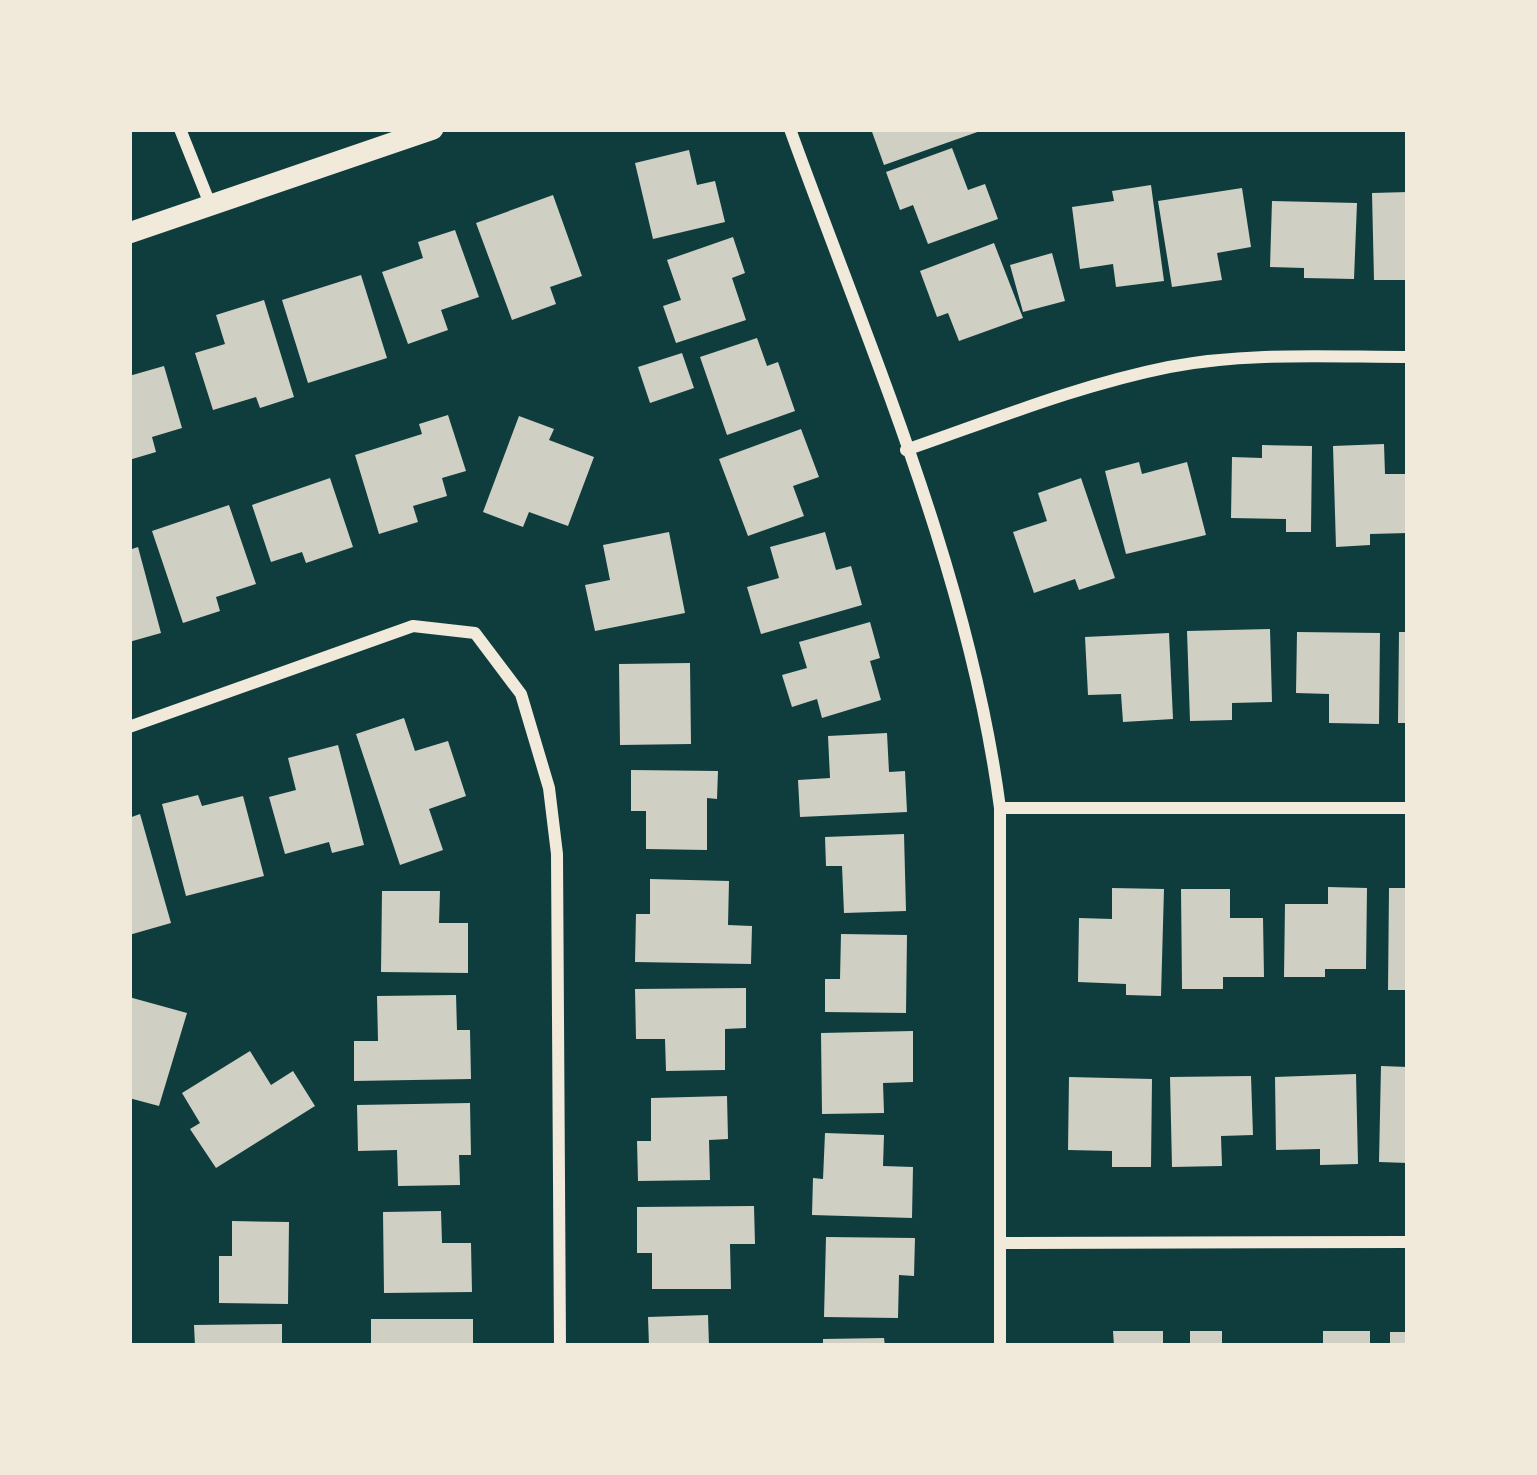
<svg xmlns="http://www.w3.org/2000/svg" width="1537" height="1475" font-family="'Exo 2',sans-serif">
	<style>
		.building { fill: #cfcfc3 }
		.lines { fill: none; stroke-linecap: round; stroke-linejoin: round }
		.minor { stroke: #f1e9da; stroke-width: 12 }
		.tertiary { stroke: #f1e9da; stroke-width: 21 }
	</style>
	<rect width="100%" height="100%" fill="#0f3d3e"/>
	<path class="building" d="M871,129H982L983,130L884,165Z
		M952,148L968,190L985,184L998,219L928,244L913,205L900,210L886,172Z
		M689,150L697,185L715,181L725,222L653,239L635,163Z
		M1151,185L1164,281L1116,287L1113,264L1080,269L1072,207L1114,201L1112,191Z
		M1242,188L1251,247L1217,253L1222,280L1172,287L1158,201Z
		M1408,192V280H1374L1372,193Z
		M553,195L582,276L550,287L556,304L512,320L476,223Z
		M1272,201L1357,203L1354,279L1304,278V268L1270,267Z
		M455,230L479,297L441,310L448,330L408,344L382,272L423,258L418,242Z
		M733,237L745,273L732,278L746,320L676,343L663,306L681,300L667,260Z
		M994,243L1023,318L959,341L948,313L937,317L920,271Z
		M1052,253L1065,301L1023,312L1010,265Z
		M361,275L387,358L308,383L282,300Z
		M264,300L294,397L260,408L256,397L213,410L195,353L225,344L216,315Z
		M757,338L767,366L778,362L795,411L727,435L700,357Z
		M682,353L694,388L650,403L638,367Z
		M164,366L182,428L152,437L156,452L129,460V376Z
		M448,415L466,471L442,478L447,496L413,506L418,522L379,534L355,455L422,434L419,424Z
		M519,416L554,429L549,440L594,457L568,526L529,512L523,527L483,512Z
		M801,429L819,477L793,486L804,516L748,536L719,459Z
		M1384,444L1385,474H1408V533L1370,534V545L1336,547L1333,446Z
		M1262,445L1312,446L1311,532H1286V519L1231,518L1232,457L1262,458Z
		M1139,462L1142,474L1187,462L1206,535L1126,554L1105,471Z
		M330,478L353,547L306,563L302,552L271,562L252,505Z
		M1081,478L1115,578L1079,590L1075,579L1034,593L1013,532L1047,521L1038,493Z
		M229,505L256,584L216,597L220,611L183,623L152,531Z
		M669,532L685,613L595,631L585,585L610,580L603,545Z
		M825,532L836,570L851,566L862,605L761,634L747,587L779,578L770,547Z
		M138,547L161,633L129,642V550Z
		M870,622L880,658L870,661L881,700L822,718L817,699L792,707L782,675L807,668L799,642Z
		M1270,629L1272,702L1232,703V720L1190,721L1187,631Z
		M1297,632L1380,633L1379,724L1329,723V694L1296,693Z
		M1399,632H1408V723H1398Z
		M1169,633L1173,719L1123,722L1121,694L1088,695L1085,637Z
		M690,663L691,744L620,745L619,664Z
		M404,718L415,751L448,741L466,796L429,809L443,850L400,865L356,734Z
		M887,733L889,772L905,771L907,812L800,817L798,780L830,778L828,736Z
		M338,745L364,845L332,853L329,842L285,854L269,797L296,790L288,758Z
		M631,770L718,771L717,799L707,798V850L646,849V811H631Z
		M198,795L202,806L243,796L264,876L186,896L162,804Z
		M140,814L171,923L129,935V818Z
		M904,834L906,911L844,913L842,866H826L825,837Z
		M650,879L729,881L728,925L752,926L751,964L635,962L636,914H650Z
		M1328,887L1367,888L1366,969H1325V977H1284L1285,904H1328Z
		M1112,888L1164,889L1161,996L1126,995V984L1078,982L1079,918L1112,919Z
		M1389,888H1408V990H1388Z
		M1181,889H1230V918H1263L1264,977H1223V989H1182Z
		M382,891H440L439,923H468V973L381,972Z
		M841,934L907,935L906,1013L825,1012V979H840Z
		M746,988V1028L725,1029V1070L666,1071L665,1039H636L635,989Z
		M456,995L457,1030H470L471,1079L354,1081V1041H378L377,996Z
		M129,997L187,1013L159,1106L129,1098Z
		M913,1031V1082L883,1083L884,1113L822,1114L821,1033Z
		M250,1051L271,1085L293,1071L315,1106L216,1168L190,1129L200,1123L182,1093Z
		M1381,1066L1408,1067V1163L1379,1162Z
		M1356,1074L1358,1164L1320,1165V1149L1276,1150L1275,1077Z
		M1251,1076L1253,1135L1221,1136L1222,1166L1172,1167L1170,1077Z
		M1069,1077L1152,1079L1151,1167H1112V1151L1068,1150Z
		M727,1096L728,1139L709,1140L710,1180L638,1181L637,1141H651V1098Z
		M470,1103L471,1155H459L460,1185L398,1186L397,1150L358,1151L357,1105Z
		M825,1133L884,1135L883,1166L913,1167L912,1218L812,1215L813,1178L823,1179Z
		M754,1206L755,1244H730L731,1289H652V1253H637V1207Z
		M441,1211L442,1243H471L472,1292L384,1293L383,1212Z
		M232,1221L289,1222L288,1304L219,1303V1256H232Z
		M826,1237L915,1238L914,1276L899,1275L898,1318L824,1317Z
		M708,1315L709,1346H649L648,1317Z
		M371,1319H473V1346H371Z
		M282,1324V1346H195L194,1325Z
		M1113,1331H1163V1346H1114Z
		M1190,1331H1222V1346H1190Z
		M1323,1331H1370V1346H1323Z
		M1390,1332H1408V1346H1390Z
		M884,1338L885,1346H823V1339Z"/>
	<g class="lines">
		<path class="minor" d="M180,129L210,204
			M790,129C870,350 969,573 1000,808V1346
			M906,450C993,420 1079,385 1169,367C1247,352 1329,357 1408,357
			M129,727L413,626L475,633L521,694L549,788L557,854L560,1346
			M1000,808H1408
			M1000,1243L1408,1242"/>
		<path class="tertiary" d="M129,233L433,129"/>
	</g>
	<rect width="1537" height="1475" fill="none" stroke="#f1e9da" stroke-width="264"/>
</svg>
